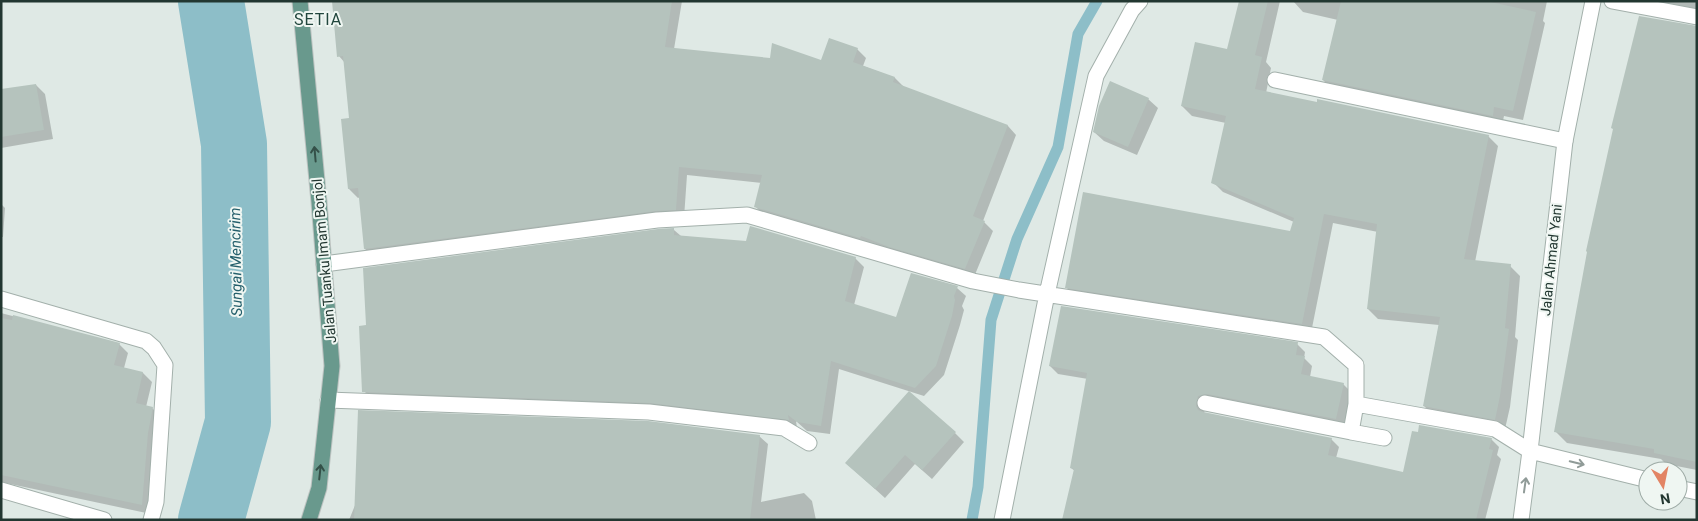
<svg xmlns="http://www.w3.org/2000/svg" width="1698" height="521" font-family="Roboto,sans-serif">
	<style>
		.shadow { fill: #0003 }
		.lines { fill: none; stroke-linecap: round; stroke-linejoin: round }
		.stream { stroke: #8dbec8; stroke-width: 11 }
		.river { stroke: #8dbec8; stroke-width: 66 }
		.building { fill: #b5c3bd }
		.service-casing { stroke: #a3b0ab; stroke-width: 17 }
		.minor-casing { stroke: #a3b0ab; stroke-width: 17 }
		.tertiary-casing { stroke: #a3b0ab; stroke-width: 17 }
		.primary-casing { stroke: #bdc3c1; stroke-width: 17 }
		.service { stroke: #fff; stroke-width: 15 }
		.minor { stroke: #fff; stroke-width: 15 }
		.tertiary { stroke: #fff; stroke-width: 15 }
		.primary { stroke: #69998d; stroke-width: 15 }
		.oneway { stroke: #345048 }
		.oneway2 { stroke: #909b98 }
		.labels { text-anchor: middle; stroke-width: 4; stroke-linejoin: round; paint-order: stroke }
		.street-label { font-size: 14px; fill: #223731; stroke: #eff6f2 }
		.water-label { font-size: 15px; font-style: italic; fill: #245f6b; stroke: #eff6f2 }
		.quarter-label { font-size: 16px; letter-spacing: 1px; fill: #21463d; stroke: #eff6f2 }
	</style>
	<rect width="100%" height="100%" fill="#dfe9e5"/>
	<path class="shadow" d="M333,1H682L674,49L771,60L821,62L857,49L866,58L863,66L895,78L904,87L1008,126L1016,135L983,221L993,231L974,277L764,216L756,207L762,183L687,175L684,218L374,257L365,249L360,197L358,198L349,189L351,119L345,63L339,56Z
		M1240,1H1280L1266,62L1271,68L1266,93L1488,136L1498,146L1475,262L1510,266L1520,276L1515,337L1518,340L1510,407L1505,429L1434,416L1424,406L1439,325L1378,319L1368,309L1378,232L1333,223L1311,333L1076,297L1066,287L1291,232L1294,222L1223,192L1213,182L1226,123L1192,116L1182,106L1228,51Z
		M1293,1H1547L1543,21L1545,23L1523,120L1504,116L1502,125L1333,90L1323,80L1338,20L1303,12Z
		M1650,1H1697V16Z
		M1697,27V470L1666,464L1661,459L1567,443L1556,432Z
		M36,85L45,94L53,139L1,148V91Z
		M1148,99L1158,108L1137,155L1104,141L1094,132Z
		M1,204L5,208L3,237H1Z
		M674,230L681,236L855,258L864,267L854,305L897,318L957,288L966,296L962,306L964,310L960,325L944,375L924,396L839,369L830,434L807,431L796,421L797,428L373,400L364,391L367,326L658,231Z
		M1,313L119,344L128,353L124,368L143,373L152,382L146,407L152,408L161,417L151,514L1,482Z
		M1297,344L1305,352L1304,358L1312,366L1310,377L1343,384L1351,392L1344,427L1206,404L1204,414L1331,439L1339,447L1336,458L1404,473L1491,439L1499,447L1497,455L1501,459L1485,520H1063L1075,471L1071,468L1088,379L1058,374L1050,366Z
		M955,433L964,442L932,479L915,464L885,498L846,463Z
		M759,436L768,444L761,502L804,493L812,501L816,520H349L358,498Z"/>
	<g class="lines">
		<path class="stream" d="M972,520L978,487L991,320L1017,239L1058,147L1078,34L1097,1"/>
		<path class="river" d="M211,520L238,422L234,144L211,1"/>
	</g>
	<path class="building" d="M332,1H672L665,47L770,58L772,43L821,60L829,38L858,48L853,62L895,77L893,82L1008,125L973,216L985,221L965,269L889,247L861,236L860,238L754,207L762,175L679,167L676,210L656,211L364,249L358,188L348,189L341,119L349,118L343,56L337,57Z
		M1239,1H1268L1255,55L1262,57L1255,89L1317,102V99L1489,135L1464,259L1511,264L1505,328L1509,329L1500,396L1495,420L1423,406L1440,317L1367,309L1377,224L1324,214L1302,324L1065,288L1083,192L1290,231L1294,218L1211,183L1226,116L1181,106L1195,42L1227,49Z
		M1341,1H1486L1536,12L1513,111L1494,107L1493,116L1322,80Z
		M1639,16L1697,26V462L1654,453V449L1554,432L1587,252L1586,251L1613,129L1611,128Z
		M1110,81L1149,98L1128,147L1093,132L1099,106Z
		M36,84L44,130L1,137V89Z
		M750,226L856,257L845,301L896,317L911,273L958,286L954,296L955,300L952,316L936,366L915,388L831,361L821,426L797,422L788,415L789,420L650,403L362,392L359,326L366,325L363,268L658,229L674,228V235L746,241Z
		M1061,306L1298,342L1296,355L1305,356L1301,374L1344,383L1336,419L1207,394L1198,396L1196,406L1198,410L1203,412L1332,438L1328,455L1403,472L1412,431L1418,432L1419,425L1492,438L1489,449L1493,450L1476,520H1062L1074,469L1070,468L1087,373L1049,366Z
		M13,315L120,343L114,365L143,372L136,403L153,407L148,433L142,505L1,475V318L12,320Z
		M909,391L956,432L922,470L905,455L875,489L845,463Z
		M358,410L648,421L760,435L750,520H354Z"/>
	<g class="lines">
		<defs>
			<path id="service" d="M1275,80L1565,141"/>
			<path id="minor" d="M1612,1L1697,17
				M324,264L657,220L747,215L973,281L1019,290L1324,337L1356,365V404L1495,429L1530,451
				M1,299L146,341L154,348L165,365L156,502L151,520
				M328,400L649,412L784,428L809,443
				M1205,403L1351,432
				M1356,404L1351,432L1384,438
				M1,490L104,520
				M1002,520L1047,294L1096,76L1132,10L1140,1"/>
			<path id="tertiary" d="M1530,451L1648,480
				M1678,488L1697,492
				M1521,520L1530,451L1565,141L1593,1"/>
			<path id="primary" d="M300,1L319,202L332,366L319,488L309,520"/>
		</defs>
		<use href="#service" class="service-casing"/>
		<use href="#minor" class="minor-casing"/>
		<use href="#tertiary" class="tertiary-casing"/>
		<use href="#primary" class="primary-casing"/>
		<use href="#service" class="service"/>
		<use href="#minor" class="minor"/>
		<use href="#tertiary" class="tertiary"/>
		<use href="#primary" class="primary"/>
	</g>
	<defs><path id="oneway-shaft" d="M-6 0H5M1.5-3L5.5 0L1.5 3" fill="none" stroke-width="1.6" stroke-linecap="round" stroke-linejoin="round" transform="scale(1.25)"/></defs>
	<g class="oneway">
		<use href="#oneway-shaft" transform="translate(315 154) rotate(-95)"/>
		<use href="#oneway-shaft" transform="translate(320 472) rotate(-84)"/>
	</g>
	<g class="oneway2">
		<use href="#oneway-shaft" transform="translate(1577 463) rotate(14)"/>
		<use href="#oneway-shaft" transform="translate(1525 485) rotate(-82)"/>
	</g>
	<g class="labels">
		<g class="street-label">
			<text transform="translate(1551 260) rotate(-84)" y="5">Jalan Ahmad Yani</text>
			<text transform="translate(324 261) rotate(-95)" y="5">Jalan Tuanku Imam Bonjol</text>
		</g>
		<g class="water-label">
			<text transform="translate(236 262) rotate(-91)" y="5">Sungai Mencirim</text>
		</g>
		<g class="quarter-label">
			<text x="318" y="25">SETIA</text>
		</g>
	</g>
	<rect width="1698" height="521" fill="none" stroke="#223731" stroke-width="5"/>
	<g transform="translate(1663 486) rotate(170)"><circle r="24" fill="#eff6f2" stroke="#9daaa5"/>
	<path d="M0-4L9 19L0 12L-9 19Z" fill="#e28464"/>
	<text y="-8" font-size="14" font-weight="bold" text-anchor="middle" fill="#223731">N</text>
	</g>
</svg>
